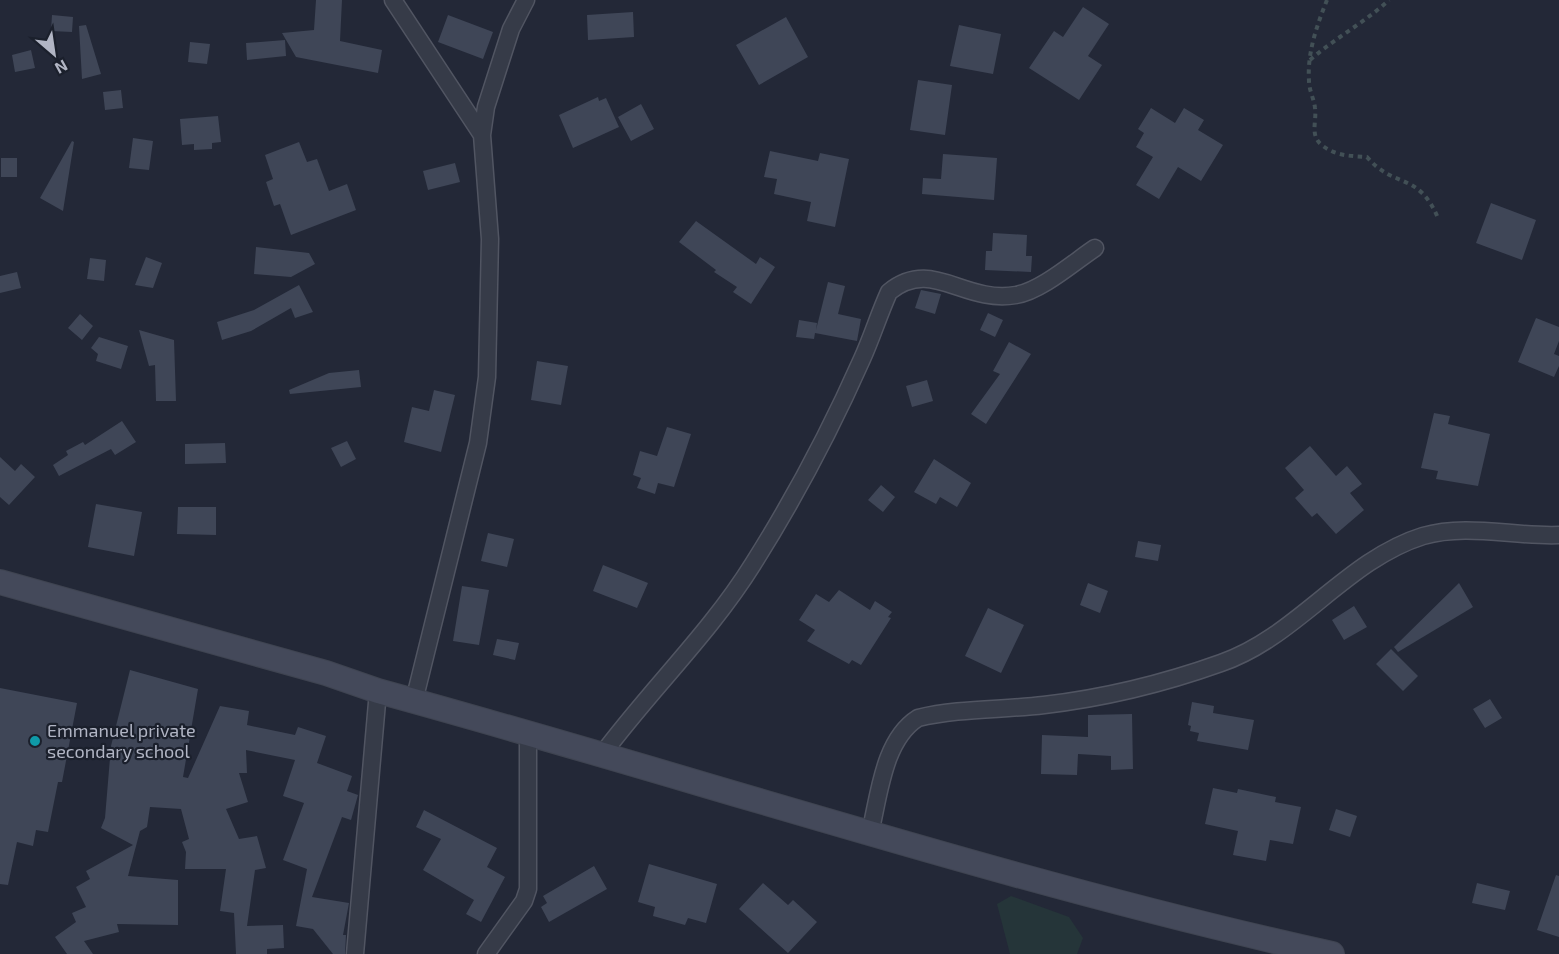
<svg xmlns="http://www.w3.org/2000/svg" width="1559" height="954" font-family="'Exo 2',sans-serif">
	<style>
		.green { fill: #253539 }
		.building { fill: #3f4657 }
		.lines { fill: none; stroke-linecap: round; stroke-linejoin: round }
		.minor-casing { stroke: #515562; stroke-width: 19 }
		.secondary-casing { stroke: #3f4451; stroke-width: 26 }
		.path { stroke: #425056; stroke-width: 4; stroke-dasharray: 4.5 4.5; stroke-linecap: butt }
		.minor { stroke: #363b48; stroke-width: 16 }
		.secondary { stroke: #44495a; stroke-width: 24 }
		.culture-dot { fill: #0f9aa8; stroke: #1b202c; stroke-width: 2 }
		.labels { text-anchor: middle; stroke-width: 4.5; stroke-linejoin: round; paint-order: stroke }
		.poi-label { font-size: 18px; fill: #b1b5c4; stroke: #1b202c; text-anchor: start }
	</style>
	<rect width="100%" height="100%" fill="#232837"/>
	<path class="green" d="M1011,896L1069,917L1083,938L1077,954H1010L997,904Z"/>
	<path class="building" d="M316,0H342L340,41L382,50L378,73L296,57L282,33L314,30Z
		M1083,7L1109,24L1088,56L1102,65L1079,100L1029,68L1054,31L1063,37Z
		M633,12L634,37L588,40L587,15Z
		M52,15L73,17L72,32L51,31Z
		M448,15L493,32L483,59L438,42Z
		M786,17L808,57L759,85L736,45Z
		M86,25L101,74L82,79L79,26Z
		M959,25L1001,34L993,74L950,66Z
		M285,40L286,56L247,60L246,43Z
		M190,42L210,44L207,64L188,62Z
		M31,50L35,68L15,72L12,55Z
		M918,80L952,85L945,135L910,130Z
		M121,90L123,108L105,110L103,92Z
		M598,97L599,101L606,98L619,127L573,148L559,115Z
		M641,104L654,129L631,141L618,117Z
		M1151,108L1175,123L1184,108L1204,120L1198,130L1223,145L1201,181L1178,167L1159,199L1136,185L1153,157L1136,147L1144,133L1138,129Z
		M218,116L221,142L212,143V149L194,150V144L182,145L180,119Z
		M133,138L153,141L149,170L129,168Z
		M72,141L74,142L63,211L40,198Z
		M299,142L307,162L317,159L329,191L347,184L356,210L291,235L280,204L274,206L266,182L273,179L265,155Z
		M770,151L818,161L820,153L849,159L835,227L807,221L811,202L774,194L777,179L764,177Z
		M943,154L997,158L994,200L922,194L923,178L941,179Z
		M1,158H17V177H1Z
		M455,163L460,182L428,190L423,171Z
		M1491,203L1536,220L1522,260L1476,243Z
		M696,221L756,264L760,257L775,267L751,304L733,292L737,287L714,272L716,270L679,242Z
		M993,233L1027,235L1026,256H1032L1031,272L985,270L986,251H992Z
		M256,247L309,253L315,264L291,277L254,274Z
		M146,257L162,263L153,288L135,285Z
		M90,258L106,260L104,281L87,279Z
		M17,272L21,288L0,293V276Z
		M828,282L845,286L838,314L861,319L857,341L815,333L814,339L796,337L799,320L817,323L816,330Z
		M299,285L313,312L295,318L291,308L251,331L222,340L217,322L254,310Z
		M921,290L941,294L935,314L915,308Z
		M988,313L1003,320L995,337L980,330Z
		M80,314L93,326L82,340L68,328Z
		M1536,318L1559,327V341L1554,354L1559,356V366L1554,377L1518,362Z
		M139,330L174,340L176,401H156L155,365L149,366Z
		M99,337L128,346L121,369L96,361L98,354L91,348Z
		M1009,342L1031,354L986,424L971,414L1000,374L993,371Z
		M537,361L568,366L561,405L531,400Z
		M359,370L361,387L290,394L289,390L329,373Z
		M927,380L933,401L912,407L906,386Z
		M434,390L455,395L441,452L404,442L412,407L429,411Z
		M1434,413L1450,416L1448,424L1490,434L1478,486L1436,479L1438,471L1421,468Z
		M122,421L136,442L115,455L111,449L59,476L53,465L68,455L66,451L83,442L85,445Z
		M667,427L691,434L674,487L658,483L655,494L637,488L641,478L633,475L640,451L657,456Z
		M347,441L356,459L341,467L331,448Z
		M225,443L226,463L185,464V444Z
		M1310,446L1336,476L1347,466L1362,484L1350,493L1364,510L1336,534L1317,513L1312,517L1295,498L1304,490L1285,468Z
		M0,457L15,471L21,464L35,477L9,505L0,497Z
		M934,459L971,483L957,507L940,497L936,504L914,492Z
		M881,485L895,497L883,512L868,500Z
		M96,504L142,512L134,556L88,547Z
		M178,507H216V535L177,534Z
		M488,533L514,539L507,567L481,561Z
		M1138,541L1161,545L1158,561L1135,557Z
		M603,565L648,583L637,608L593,591Z
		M1088,583L1108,591L1100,613L1080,605Z
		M1459,583L1473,607L1398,652L1394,647Z
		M462,586L489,590L479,645L453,641Z
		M839,590L870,610L875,601L892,612L888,617L891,618L861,665L852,660L849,664L807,641L815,630L799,620L816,594L829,602Z
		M1354,606L1367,627L1344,640L1332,620Z
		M988,608L1024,625L1001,673L965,656Z
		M497,639L519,643L515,660L493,655Z
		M1391,649L1418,676L1403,691L1376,664Z
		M130,670L198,689L183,777L188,778L220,706L249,711L247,725L295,735L298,727L326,736L317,763L352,776L347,791L358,795L351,820L342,817L312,897L349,903L343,935H346L345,954H333L313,929L296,926L307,869L283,860L304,803L283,796L295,760L246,750L247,773H239L248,802L226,809L239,839L257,836L266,868L255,870L247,926L283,925L284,948L267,949V954H236L234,913L220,911L226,869H185L186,852L182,842L189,839L181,809L150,807L147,827L140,831L128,876L178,880V925L117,924L119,932L84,941L93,954H67L55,937L76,922L72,913L86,907L76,887L90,879L86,871L133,845L101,828L105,818L111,746Z
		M0,688L77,703L62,782H58L48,832L36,830L33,846L17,842L8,885L0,884Z
		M1490,699L1502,718L1485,728L1473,709Z
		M1192,702L1214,706L1213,713L1254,720L1248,750L1197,741L1199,733L1190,731L1191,726L1188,725Z
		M1132,714L1133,769L1111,770V756L1078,754L1077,775L1041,774L1042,735L1088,737V715Z
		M1213,788L1237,793L1238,789L1276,797L1275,802L1301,807L1293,844L1270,840L1266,861L1233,855L1238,831L1205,824Z
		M1336,809L1357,816L1350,837L1329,830Z
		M424,810L497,848L487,867L505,877L481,922L466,914L474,900L423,870L441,839L416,827Z
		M649,864L717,884L706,923L688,918L685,925L653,916L655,907L638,902Z
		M594,866L607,889L549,922L541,907L547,903L543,896Z
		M1556,875L1559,876V937L1537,930Z
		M763,883L788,905L793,900L817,922L788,953L739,909Z
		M1477,883L1510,891L1505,910L1472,903Z"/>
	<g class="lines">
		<defs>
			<path id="minor" d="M393,0L482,135
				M414,701L478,443L487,377L490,239L482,135L486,107L511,29L526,0
				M601,756C650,690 710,633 753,564C794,499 831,429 862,359C872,337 879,314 889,292C932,257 963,304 1016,295C1041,291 1074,262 1095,248
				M870,833C879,797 883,740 918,718C959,708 1003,710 1044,705C1104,698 1165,683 1221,663C1297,637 1346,560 1423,536C1467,523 1514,537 1559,535
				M355,954L378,691
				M486,954L524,901L528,889V734"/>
			<path id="secondary" d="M0,582L326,673L378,691C696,778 1010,883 1332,954"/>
		</defs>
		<use href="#minor" class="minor-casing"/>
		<use href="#secondary" class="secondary-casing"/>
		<path class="path" d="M1327,0C1317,25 1307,53 1309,81C1309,90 1314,99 1315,108C1317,122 1309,136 1323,146C1336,156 1351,156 1367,157C1394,189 1418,171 1438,218
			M1310,60C1335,38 1364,23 1389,0"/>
		<use href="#minor" class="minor"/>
		<use href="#secondary" class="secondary"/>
	</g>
	<circle class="culture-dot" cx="35" cy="741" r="6"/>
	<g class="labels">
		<g class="poi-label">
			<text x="47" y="737">Emmanuel private<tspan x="47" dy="21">secondary school</tspan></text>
		</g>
	</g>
	<g transform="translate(54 54) rotate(151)" stroke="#1b202c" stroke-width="4.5" paint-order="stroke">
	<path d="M0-4.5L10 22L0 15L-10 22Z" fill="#b1b5c4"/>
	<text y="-9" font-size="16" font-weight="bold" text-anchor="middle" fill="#b1b5c4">N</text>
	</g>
</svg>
